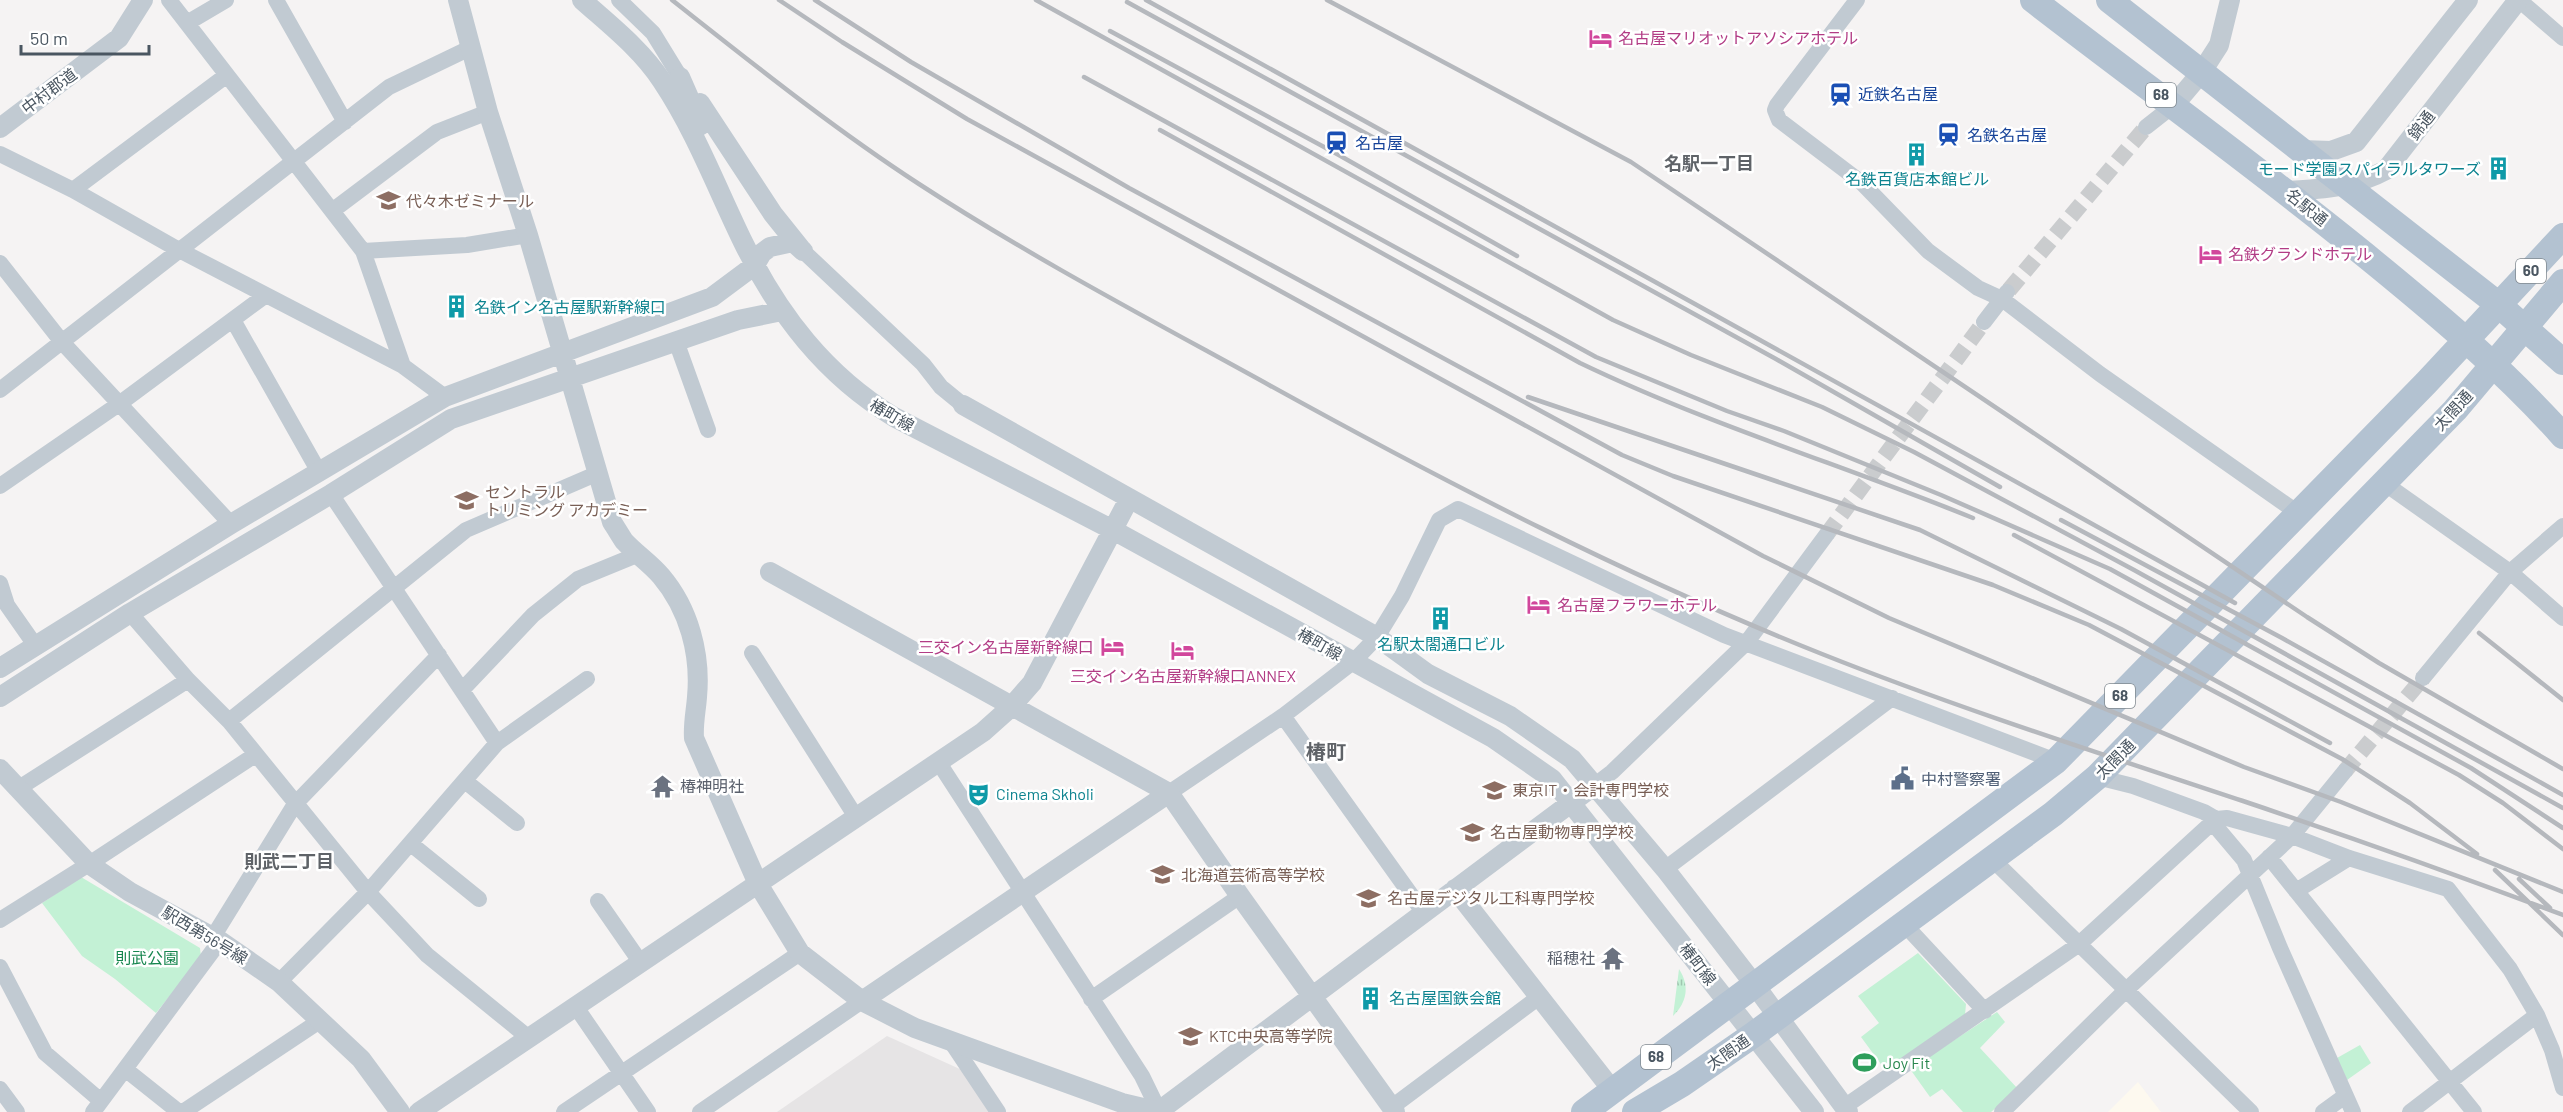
<svg xmlns="http://www.w3.org/2000/svg" width="2563" height="1112" font-family="Barlow,'Noto Sans JP',sans-serif">
	<style>
		.commercial { fill: #fdf9ef }
		.education { fill: #e6e4e5 }
		.grass { fill: url(#grass-tufts) }
		.park { fill: #c3f1d5 }
		.lines { fill: none; stroke-linecap: round; stroke-linejoin: round }
		.minor-tunnel { stroke: #caccce; stroke-width: 16; stroke-dasharray: 16 8; stroke-linecap: butt }
		.minor { stroke: #c1cad2; stroke-width: 16 }
		.tertiary { stroke: #c1cad2; stroke-width: 20 }
		.primary { stroke: #b3c2d1; stroke-width: 26 }
		.rail { stroke: #b5b8bd; stroke-width: 4.5 }
		.labels { text-anchor: middle; stroke-width: 5; stroke-linejoin: round; paint-order: stroke }
		.shield { fill: #fff; stroke: #808990; stroke-width: 1.5 }
		.shield-label { font-size: 15px; font-weight: bold; fill: #4a5661 }
		.hotel-label { font-size: 16px; fill: #b23c85; stroke: #fff; text-anchor: start }
		.street-label { font-size: 16px; fill: #4a5661; stroke: #fff }
		.transit-label { font-size: 16px; fill: #164399; stroke: #fff; text-anchor: start }
		.culture-label { font-size: 16px; fill: #0d838f; stroke: #fff; text-anchor: start }
		.education-label { font-size: 16px; fill: #785e54; stroke: #fff; text-anchor: start }
		.service-label { font-size: 16px; fill: #4e5e75; stroke: #fff; text-anchor: start }
		.worship-label { font-size: 16px; fill: #5b616d; stroke: #fff; text-anchor: start }
		.park-label { font-size: 16px; fill: #17864f; stroke: #fff }
		.leisure-label { font-size: 16px; fill: #27864d; stroke: #fff; text-anchor: start }
		.neighbourhood-label { font-size: 18px; font-weight: bold; fill: #5f6368; stroke: #fff }
		.quarter-label { font-size: 20px; font-weight: bold; fill: #5f6368; stroke: #fff }
	</style>
	<defs>
		<pattern id="grass-tufts" width="24" height="20" patternUnits="userSpaceOnUse" patternTransform="scale(1.5)"><rect width="24" height="20" fill="#c3f1d5"/><path d="M3 7l-1-3M5 7V3M7 7l1-3M15 17l-1-3M17 17v-4M19 17l1-3" fill="none" stroke="#a0c6b0"/></pattern>
	</defs>
	<rect width="100%" height="100%" fill="#f5f3f3"/>
	<path class="commercial" d="M2138,1082L2161,1112H2108Z"/>
	<path class="education" d="M887,1036L962,1070L989,1112H777Z"/>
	<path class="grass" d="M1679,969C1690,986 1687,1002 1673,1016Z"/>
	<path class="park" d="M81,877L200,948L201,957L156,1013L115,979L82,956L42,903Z
		M1918,953L1966,1004L1965,1015L1886,1071L1861,1037L1879,1023L1858,996Z
		M1997,1012L2005,1022L1980,1048L2018,1089L1991,1112H1963L1942,1089L1930,1097L1910,1069Z
		M2360,1045L2371,1063L2347,1080L2337,1058Z"/>
	<g class="lines">
		<path class="minor-tunnel" d="M2009,290L2146,127
			M1827,534L1984,322
			M2345,771L2423,678"/>
		<path class="minor" d="M169,0L363,251L403,366
			M276,0L345,122
			M619,0L653,33L680,77
			M1857,0L1777,105L1775,110L1779,120L1862,183L1928,251L1978,288L2002,299L2100,374L2298,513
			M2519,0L2563,38
			M187,23L226,0
			M2146,127L2174,105
			M0,154L73,190L179,250L403,366L445,397
			M73,190L227,75
			M332,211L437,132L488,112
			M363,251L467,245L528,235
			M803,251L923,364L941,387L963,405
			M0,263L62,342L231,524
			M233,320L319,472
			M1984,322L2007,292
			M676,341L708,430
			M0,390L389,87L470,48
			M2384,483L2510,572L2563,618
			M0,486L119,404L266,295
			M331,494L497,743
			M0,583L7,605L35,645
			M130,613L188,680L229,721L368,892L427,955L529,1038
			M752,653L856,817
			M2423,678L2510,572L2563,526
			M462,690L533,615L578,579L639,554
			M1283,716L1424,913
			M229,721L466,530L596,474
			M939,763L1142,1076L1159,1111
			M2097,777L2133,786L2204,812L2216,819L2227,818L2292,836L2349,858L2448,889L2510,969L2537,1015L2552,1050L2563,1088
			M465,781L517,823
			M1595,785L1612,772L1747,642L1827,534
			M19,788L188,680
			M1169,793L1283,716L1353,662L1377,637L1402,596L1439,520L1458,509L1724,635L2056,761
			M2216,819L2217,828L2244,860L2280,948L2353,1112
			M411,844L479,899
			M2269,857L2474,1112
			M1992,859L2251,1112
			M1665,869L1892,698
			M2296,891L2349,858
			M598,901L641,963
			M0,920L89,864L255,755
			M1904,924L1985,1011
			M213,937L295,804L439,655
			M0,967L45,1053L101,1101
			M279,982L368,892L497,743L587,679
			M1091,999L1240,896
			M576,1007L648,1112
			M952,1043L998,1112
			M125,1069L179,1112
			M0,1089L17,1112
			M1392,1107L1539,997
			M1844,1107L2078,945L2216,819
			M93,1112L220,941
			M183,1112L321,1020
			M564,1112L800,953
			M700,1112L862,1001
			M2002,1112L2125,991L2292,836L2345,771
			M2323,1112L2345,1096
			M2410,1112L2537,1015"/>
		<path class="tertiary" d="M458,0L488,112L528,235L612,522C616,528 620,535 624,541C636,554 650,563 661,576C689,609 701,654 697,697C696,711 693,723 694,738L758,884L800,953L862,1001L915,1028L1122,1103L1160,1112
			M582,0C610,25 641,49 662,81C696,132 717,189 744,244C779,315 825,375 894,417L1113,530L1493,738L1552,779L1814,1112
			M680,77L701,125
			M700,103L773,214L801,249
			M2174,105L2201,73L2219,45L2230,0
			M0,128L119,38L143,0
			M2301,150L2331,151L2356,142L2468,0
			M2288,191C2323,189 2355,187 2386,170L2518,0
			M963,405L1377,637L1428,674L1510,716L1572,759L1665,869L1754,984L1848,1112
			M770,572L1169,793L1240,896L1395,1112
			M0,668L231,524L445,397L712,297L755,265L762,253L770,247L793,242L803,251
			M0,697L130,613L331,494L451,419L738,320L782,311
			M0,769L89,864L130,892L220,941L279,982L361,1059L400,1112
			M1455,889L1613,1091
			M862,1001L1169,793
			M1159,1111L1595,785
			M419,1112L983,732L1011,707L1032,683L1129,499"/>
		<path class="primary" d="M2033,0C2147,88 2264,172 2376,264C2442,318 2506,372 2563,436
			M2109,0L2499,305L2563,362
			M1584,1112L2056,761L2426,383L2563,236
			M1635,1112L1682,1084L1753,1035L2053,814L2097,777L2455,410L2563,282"/>
		<path class="rail" d="M672,0C752,63 833,128 919,184C1031,257 1151,320 1269,385C1448,484 1631,578 1822,654C1960,709 2102,754 2243,801C2350,837 2457,875 2563,915
			M779,0L842,42L967,119L1763,556L1889,618L2244,767L2341,802L2563,892
			M815,0L911,62L1129,188L1622,455L1673,476L1993,585L2089,625L2342,759L2410,803L2477,854
			M1036,0L1613,320L1691,355L1822,407L1914,452L2134,570L2563,808
			M1146,0L2235,603
			M1327,0L1631,162L2307,617L2379,663L2563,769
			M1127,2L1776,359L2000,487
			M1110,31L1337,154L1517,256
			M1084,77L1596,357L1727,411L1784,431L1941,495L2110,569L2471,768L2563,828
			M1160,130L1580,363C1707,424 1842,465 1973,518
			M1528,397L1920,530L2121,629L2330,743
			M2061,520L2282,638L2563,795
			M2014,535L2459,775L2503,803L2563,849
			M2479,633L2563,700
			M2495,870L2563,935
			M2519,879L2550,908"/>
	</g>
	<defs>
		<symbol id="hotel-bare" viewBox="-9 -9 18 18"><path d="M-6-4.5h1.5V1H6V5H4.5V3h-9V5H-6ZM-4 0a1.8 1.8 0 1 1 3.6 0ZM.5 0V-2.5h3Q6-2.5 6 0Z" fill="#d1479c" stroke="#fff" stroke-width="2.5" paint-order="stroke"/></symbol>
		<symbol id="station-bare" viewBox="-9 -9 18 18"><path d="M-3-6H3Q5-6 5-4V2Q5 4 3 4L4.5 6H3L1.5 4h-3L-3 6H-4.5L-3 4Q-5 4-5 2V-4Q-5-6-3-6ZM-3.5-4v3h7v-3ZM-3.5 1v1.5H-2V1ZM2 1v1.5H3.5V1Z" fill="#1a4fb4" stroke="#fff" stroke-width="2.5" paint-order="stroke"/></symbol>
		<symbol id="building-bare" viewBox="-9 -9 18 18"><path d="M-4-6H4V6H1V3H-1V6H-4ZM-2.5-4.3h1.7v1.8h-1.7ZM.8-4.3h1.7v1.8H.8ZM-2.5-1h1.7V.8h-1.7ZM.8-1h1.7V.8H.8Z" fill="#0f9aa8" stroke="#fff" stroke-width="2.5" paint-order="stroke"/></symbol>
		<symbol id="university-bare" viewBox="-9 -9 18 18"><path d="M0-5L7-2L0 1L-7-2ZM-4 1L0 2.5L4 1V4Q0 6-4 4Z" fill="#8d6e63" stroke="#fff" stroke-width="2.5" paint-order="stroke"/></symbol>
		<symbol id="civic-bare" viewBox="-9 -9 18 18"><path d="M-.6-6.5H3V-4.5H.6V-3L4-1V1h2V6H-6V1h2V-1L-.6-3ZM-1.2 2.5V6h2.4V2.5Z" fill="#5c6f8a" stroke="#fff" stroke-width="2.5" paint-order="stroke"/></symbol>
		<symbol id="temple-bare" viewBox="-9 -9 18 18"><path d="M0-6L5-2H3V0L6.5 2.5H4V6H1.5V3h-3V6H-4V2.5H-6.5L-3 0V-2H-5Z" fill="#6b7280" stroke="#fff" stroke-width="2.5" paint-order="stroke"/></symbol>
		<symbol id="theatre-bare" viewBox="-9 -9 18 18"><path d="M-5-5.5Q0-4 5-5.5V0Q5 5 0 6Q-5 5-5 0ZM-3.3-2.5H-1v1.5H-3.3ZM1-2.5H3.3v1.5H1ZM-2.8 1Q0 5.5 2.8 1Z" fill="#0f9aa8" stroke="#fff" stroke-width="2.5" paint-order="stroke"/></symbol>
		<symbol id="stadium-bare" viewBox="-9 -9 18 18"><path d="M0-5a6.5 5 0 1 0 0 10a6.5 5 0 1 0 0-10ZM-3.5-1.8h7v3.6h-7Z" fill="#2e9e5b" stroke="#fff" stroke-width="2.5" paint-order="stroke"/></symbol>
	</defs>
	<g fill-rule="evenodd">
		<use href="#hotel-bare" x="1584" y="22" width="33" height="33"/>
		<use href="#station-bare" x="1824" y="78" width="33" height="33"/>
		<use href="#station-bare" x="1932" y="118" width="33" height="33"/>
		<use href="#station-bare" x="1320" y="126" width="33" height="33"/>
		<use href="#building-bare" x="1900" y="138" width="33" height="33"/>
		<use href="#building-bare" x="2482" y="152" width="33" height="33"/>
		<use href="#university-bare" x="372" y="184" width="33" height="33"/>
		<use href="#hotel-bare" x="2194" y="238" width="33" height="33"/>
		<use href="#building-bare" x="440" y="290" width="33" height="33"/>
		<use href="#university-bare" x="450" y="484" width="33" height="33"/>
		<use href="#hotel-bare" x="1522" y="588" width="33" height="33"/>
		<use href="#building-bare" x="1424" y="602" width="33" height="33"/>
		<use href="#hotel-bare" x="1096" y="630" width="33" height="33"/>
		<use href="#hotel-bare" x="1166" y="634" width="33" height="33"/>
		<use href="#civic-bare" x="1886" y="762" width="33" height="33"/>
		<use href="#temple-bare" x="646" y="770" width="33" height="33"/>
		<use href="#university-bare" x="1478" y="774" width="33" height="33"/>
		<use href="#theatre-bare" x="962" y="778" width="33" height="33"/>
		<use href="#university-bare" x="1456" y="816" width="33" height="33"/>
		<use href="#university-bare" x="1146" y="858" width="33" height="33"/>
		<use href="#university-bare" x="1352" y="882" width="33" height="33"/>
		<use href="#temple-bare" x="1596" y="942" width="33" height="33"/>
		<use href="#building-bare" x="1354" y="982" width="33" height="33"/>
		<use href="#university-bare" x="1174" y="1020" width="33" height="33"/>
		<use href="#stadium-bare" x="1848" y="1046" width="33" height="33"/>
	</g>
	<g class="labels">
		<g class="shield">
			<rect x="2146" y="83" width="30" height="24" rx="4.5"/>
			<rect x="2516" y="259" width="30" height="24" rx="4.5"/>
			<rect x="2105" y="684" width="30" height="24" rx="4.5"/>
			<rect x="1641" y="1045" width="30" height="24" rx="4.5"/>
		</g>
		<g class="shield-label">
			<text x="2161" y="100">68</text>
			<text x="2531" y="276">60</text>
			<text x="2120" y="701">68</text>
			<text x="1656" y="1062">68</text>
		</g>
		<g class="hotel-label">
			<text x="1618" y="44">名古屋マリオットアソシアホテル</text>
			<text x="2228" y="260">名鉄グランドホテル</text>
			<text x="1557" y="611">名古屋フラワーホテル</text>
			<text x="1094" y="653" text-anchor="end">三交イン名古屋新幹線口</text>
			<text x="1183" y="682" text-anchor="middle">三交イン名古屋新幹線口ANNEX</text>
		</g>
		<g class="street-label">
			<text transform="translate(49 91) rotate(-37)" y="6">中村郡道</text>
			<text transform="translate(2421 125) rotate(-52)" y="6">錦通</text>
			<text transform="translate(2307 207) rotate(39)" y="6">名駅通</text>
			<text transform="translate(2453 410) rotate(-47)" y="6">太閤通</text>
			<text transform="translate(892 415) rotate(30)" y="6">椿町線</text>
			<text transform="translate(1320 644) rotate(29)" y="6">椿町線</text>
			<text transform="translate(2115 759) rotate(-45)" y="6">太閤通</text>
			<text transform="translate(205 935) rotate(31)" y="6">駅西第56号線</text>
			<text transform="translate(1698 964) rotate(52)" y="6">椿町線</text>
			<text transform="translate(1728 1052) rotate(-35)" y="6">太閤通</text>
		</g>
		<g class="transit-label">
			<text x="1858" y="100">近鉄名古屋</text>
			<text x="1967" y="141">名鉄名古屋</text>
			<text x="1355" y="149">名古屋</text>
		</g>
		<g class="culture-label">
			<text x="2481" y="175" text-anchor="end">モード学園スパイラルタワーズ</text>
			<text x="1917" y="185" text-anchor="middle">名鉄百貨店本館ビル</text>
			<text x="474" y="313">名鉄イン名古屋駅新幹線口</text>
			<text x="1441" y="650" text-anchor="middle">名駅太閤通口ビル</text>
			<text x="996" y="800">Cinema Skholi</text>
			<text x="1389" y="1004">名古屋国鉄会館</text>
		</g>
		<g class="education-label">
			<text x="406" y="207">代々木ゼミナール</text>
			<text x="485" y="498">セントラル<tspan x="485" dy="18">トリミング アカデミー</tspan></text>
			<text x="1512" y="796">東京IT・会計専門学校</text>
			<text x="1490" y="838">名古屋動物専門学校</text>
			<text x="1181" y="881">北海道芸術高等学校</text>
			<text x="1387" y="904">名古屋デジタル工科専門学校</text>
			<text x="1209" y="1042">KTC中央高等学院</text>
		</g>
		<g class="service-label">
			<text x="1921" y="785">中村警察署</text>
		</g>
		<g class="worship-label">
			<text x="680" y="792">椿神明社</text>
			<text x="1595" y="964" text-anchor="end">稲穂社</text>
		</g>
		<g class="park-label">
			<text x="147" y="964">則武公園</text>
		</g>
		<g class="leisure-label">
			<text x="1883" y="1069">Joy Fit</text>
		</g>
		<g class="neighbourhood-label">
			<text x="1709" y="170">名駅一丁目</text>
			<text x="289" y="868">則武二丁目</text>
		</g>
		<g class="quarter-label">
			<text x="1326" y="759">椿町</text>
		</g>
	</g>
	<path d="M21 45v9h128v-9" fill="none" stroke="#4a5661" stroke-width="3"/>
	<text x="30" y="45" font-size="18" fill="#4a5661" stroke="#ffffff" stroke-width="4.5" paint-order="stroke">50 m</text>
</svg>
